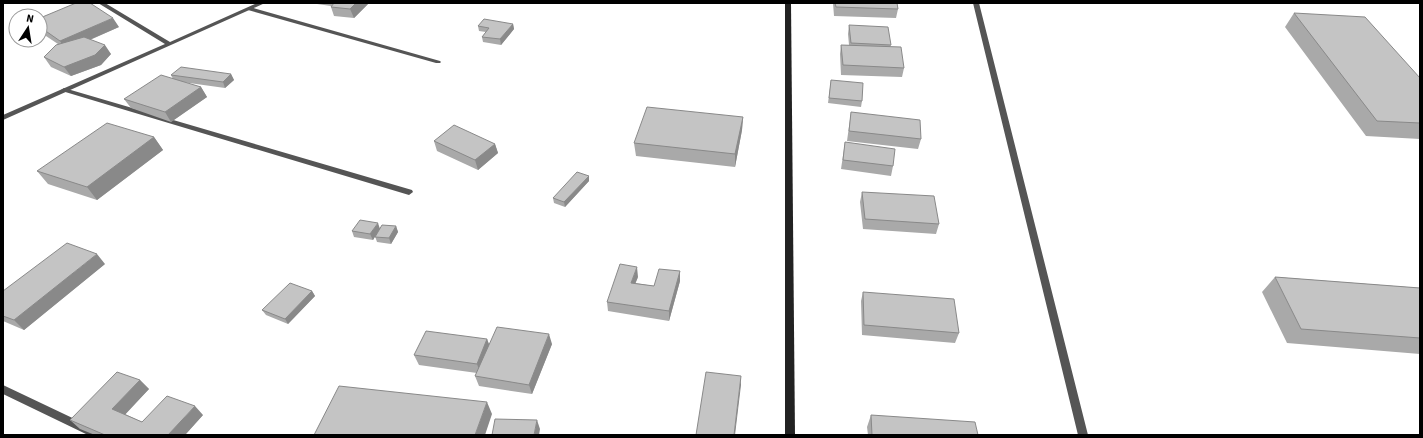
<svg xmlns="http://www.w3.org/2000/svg" width="1423" height="438" font-family="'Source Sans 3',sans-serif">
	<style>
		.lines { fill: none; stroke-linecap: round; stroke-linejoin: round }
		.lane { fill: #555; fill-rule: evenodd }
		.street { fill: #555; fill-rule: evenodd }
		.secondary { fill: #222; fill-rule: evenodd }
		.wall { fill: #a9a9a9 }
		.shaded-wall { fill: #898989 }
		.building { fill: #c4c4c4; stroke: #898989 }
	</style>
	<rect width="100%" height="100%" fill="#fff"/>
	<g class="lines">
		<path class="lane" d="M250,7L440,61L441,62L440,63H436L248,10V8Z
			M64,88L412,190L413,192L409,195L62,91L61,90Z"/>
		<path class="street" d="M98,3H105L170,42L257,3H265L3,120V115L165,44Z
			M973,3H979L1088,435H1078Z
			M3,385L102,432L103,435H88L3,394Z"/>
		<path class="secondary" d="M785,3H791L795,435H785Z"/>
	</g>
	<path class="wall" d="M317,3H368V4L354,18L334,16L331,7V6L317,4Z
		M833,3H897L898,9L896,18L834,16Z
		M1294,13L1420,78V139L1366,136L1285,27Z
		M40,18L119,27L90,40L111,54L101,65L71,76L51,67L44,57L58,44L40,32Z
		M513,24L514,29L501,45L483,42L482,37L486,32L479,31L478,26Z
		M849,25L891,45L890,47L904,68L902,77L841,75L840,54L841,45H849L848,34Z
		M231,74L234,80L225,88L182,82L201,87L207,97L171,122L131,108L124,99L173,79L171,75Z
		M831,80L862,101L861,107L828,103Z
		M851,112L921,139L918,149L847,141Z
		M743,117L742,130L735,167L636,156L634,143Z
		M154,137L163,150L97,200L48,184L37,171Z
		M434,141L495,144L498,153L478,170L437,151Z
		M845,142L893,166L891,176L841,169Z
		M589,176V181L565,207L554,203L553,198Z
		M862,192L939,224L936,234L863,229L860,202Z
		M396,226L398,232L391,244L377,242L375,236L373,240L354,237L352,231Z
		M105,264L24,330L3,321V291Z
		M680,271V281L669,321L608,311L607,302L638,277L635,283L654,286Z
		M1275,277L1420,288V354L1287,343L1262,292Z
		M312,291L315,296L288,324L266,315L262,310Z
		M863,292L959,333L955,343L862,335L861,301Z
		M487,339L489,345L552,344L532,394L479,386L475,376L477,373L419,365L414,355Z
		M140,380L149,389L125,414L142,422L203,415L185,435H95L80,429L70,420Z
		M871,415L978,435H868L867,427Z"/>
	<path class="shaded-wall" d="M356,3H368V4L354,18L350,9Z
		M113,18L119,27L66,50L60,41Z
		M513,24L514,29L501,45L500,39Z
		M105,45L111,54L101,65L71,76L64,67Z
		M231,74L234,80L225,88L223,82Z
		M201,87L207,97L171,122L165,112Z
		M743,117L742,130L735,167V154Z
		M154,137L163,150L97,200L87,187Z
		M495,144L498,153L478,170L475,160Z
		M589,176V181L565,207L564,202Z
		M378,223L380,229L373,240L370,234Z
		M396,226L398,232L391,244L389,238Z
		M97,254L105,264L24,330L14,320Z
		M637,267L638,277L632,292L631,283Z
		M680,271V281L669,321V311Z
		M312,291L315,296L288,324L285,319Z
		M549,334L552,344L532,394L529,385Z
		M487,339L491,349L480,373L477,364Z
		M741,376V385L735,435H734Z
		M140,380L149,389L122,418L112,409Z
		M487,402L492,414L485,435H475Z
		M195,406L203,415L185,435H168Z
		M537,420L540,429L539,435H534Z"/>
	<path class="building" d="M76,3H90L113,18L60,41L40,27V18Z
		M334,3H356L350,9L331,7Z
		M835,3H897L898,9L836,7Z
		M1294,13L1365,17L1420,78V123L1377,121Z
		M484,19L513,24L500,39L482,37L489,28L478,26Z
		M849,25L888,27L891,45L851,43Z
		M84,37L105,45L95,55L64,67L44,57L56,45Z
		M841,45L901,47L904,68L843,65Z
		M181,67L231,74L223,82L171,75Z
		M161,75L201,87L165,112L124,99Z
		M831,80L863,83L862,101L829,98Z
		M647,107L743,117L735,154L634,143Z
		M851,112L920,120L921,139L849,131Z
		M107,123L154,137L87,187L37,171Z
		M454,125L495,144L475,160L434,141Z
		M845,142L895,149L893,166L843,160Z
		M577,172L589,176L564,202L553,198Z
		M862,192L934,196L939,224L865,219Z
		M360,220L378,223L370,234L352,231Z
		M382,225L396,226L389,238L375,237Z
		M67,243L97,254L14,320L3,316V291Z
		M620,264L637,267L631,283L654,286L659,269L680,271L669,311L607,302Z
		M1275,277L1420,288V338L1301,329Z
		M290,283L312,291L285,319L262,310Z
		M863,292L954,299L959,333L864,325Z
		M497,327L549,334L529,385L475,376Z
		M426,331L487,339L477,364L414,355Z
		M117,372L140,380L112,409L142,422L167,396L195,406L168,435H105L70,420Z
		M706,372L741,376L734,435H696Z
		M339,386L487,402L475,435H314Z
		M871,415L975,422L978,435H872Z
		M495,419L537,420L534,435H492Z"/>
	<rect width="1423" height="438" fill="none" stroke="#000000" stroke-width="8"/>
	<g transform="translate(28 28) rotate(12)"><circle r="19" fill="#ffffff" stroke="#999999"/>
	<path d="M0-3L7 15L0 10L-7 15Z" fill="#000000"/>
	<text y="-6" font-size="11" font-weight="bold" text-anchor="middle" fill="#000000">N</text>
	</g>
</svg>
